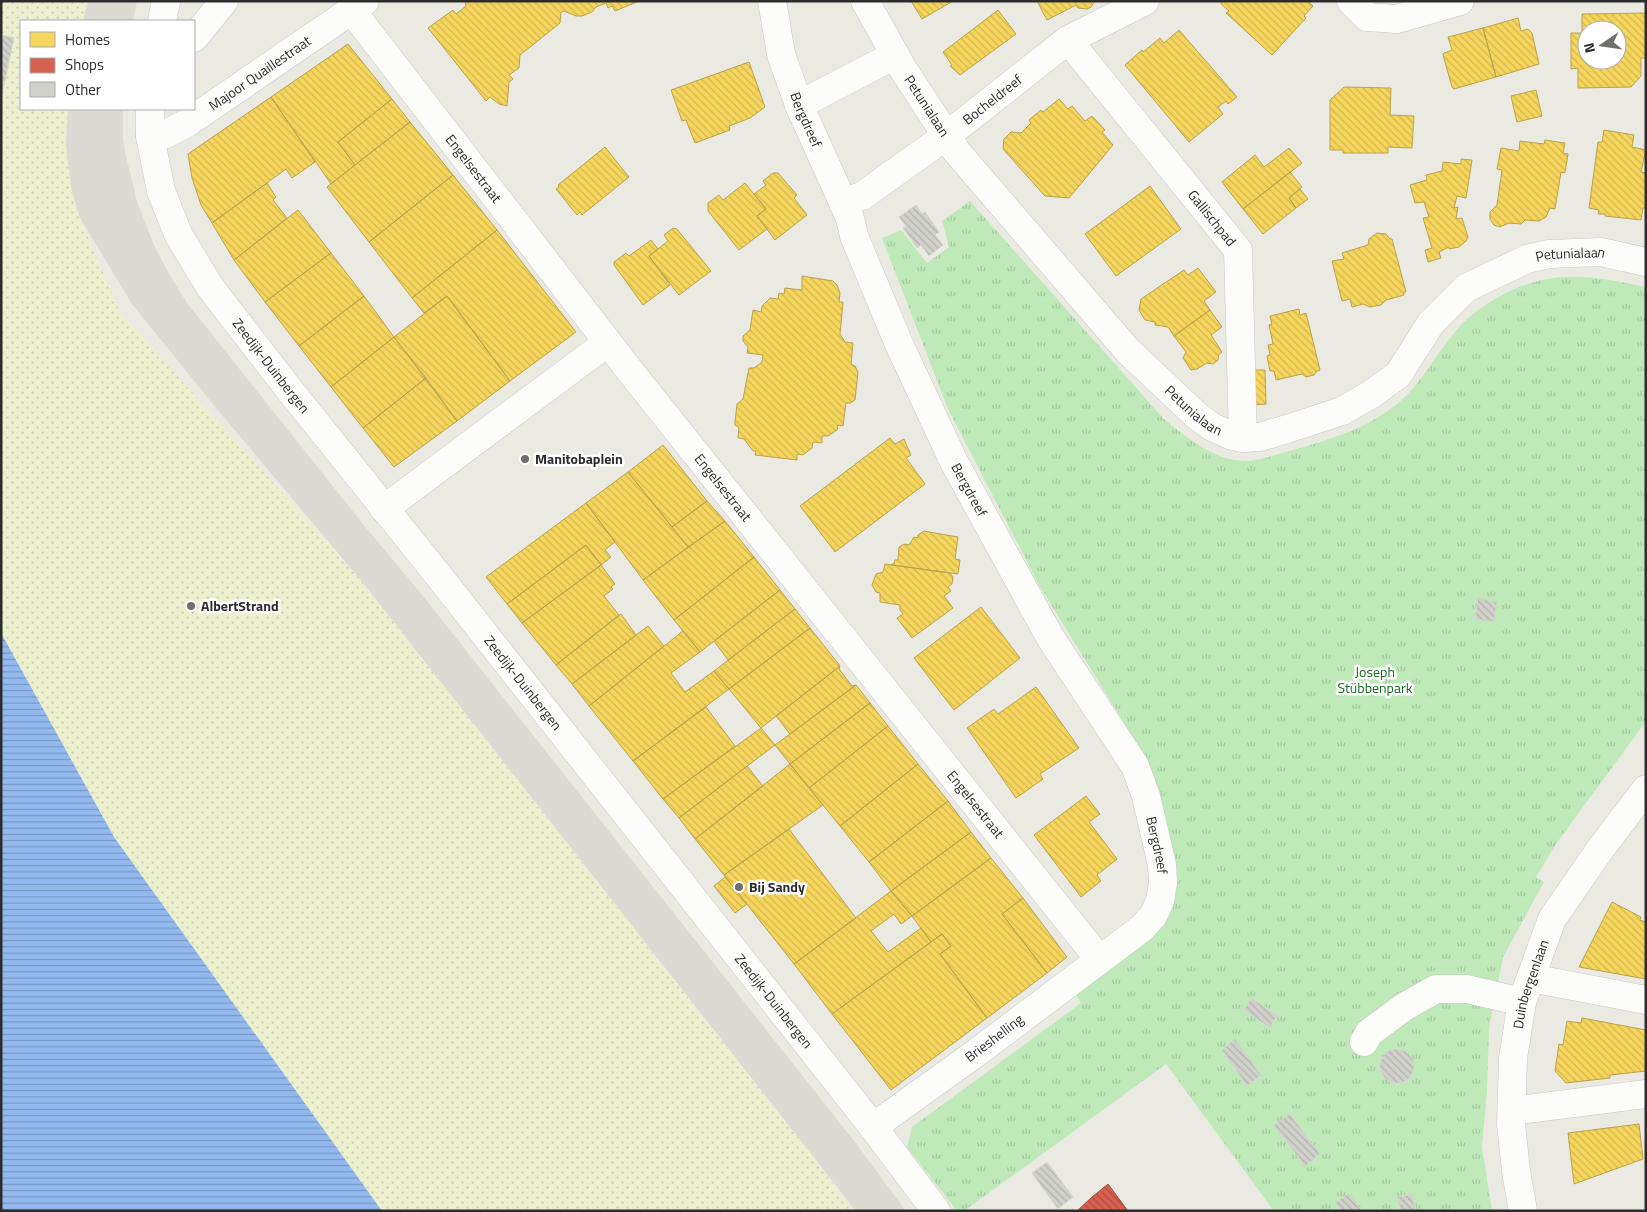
<svg xmlns="http://www.w3.org/2000/svg" width="1647" height="1212" font-family="'Titillium Web',sans-serif">
	<style>
		.grass { fill: url(#grass-tufts) }
		.sand { fill: url(#sand-dots) }
		.plaza { fill: #dbdbd3 }
		.water { fill: url(#water-rules) }
		.homes { fill: url(#homes-back-hatch); stroke: #baa34e; fill-rule: evenodd }
		.shops { fill: url(#shops-back-hatch); stroke: #a35143 }
		.building { fill: url(#building-back-hatch); stroke: #d6d5ce }
		.lines { fill: none; stroke-linecap: round; stroke-linejoin: round }
		.minor-casing { stroke: #c9c8c8; stroke-width: 29 }
		.minor { stroke: #fcfcfb; stroke-width: 28 }
		.poi-dot { fill: #706f6c; stroke: #fff; stroke-width: 2 }
		.labels { text-anchor: middle; stroke-width: 5; stroke-linejoin: round; paint-order: stroke }
		.street-label { font-size: 14px; fill: #2d2d2d; stroke: #fff }
		.poi-label { font-size: 14px; font-weight: bold; fill: #2d2d2d; stroke: #fff; text-anchor: start }
		.park-label { font-size: 14px; fill: #176f20; stroke: #fff }
	</style>
	<defs>
		<pattern id="grass-tufts" width="24" height="20" patternUnits="userSpaceOnUse" patternTransform="scale(1.25)"><rect width="24" height="20" fill="#bfe9b9"/><path d="M3 7l-1-3M5 7V3M7 7l1-3M15 17l-1-3M17 17v-4M19 17l1-3" fill="none" stroke="#a4c89f"/></pattern>
		<pattern id="sand-dots" width="8" height="8" patternUnits="userSpaceOnUse" patternTransform="scale(1.25)"><rect width="8" height="8" fill="#ecf0cf"/><path d="M2 2h.1M6 6h.1" fill="none" stroke="#cbceb2" stroke-width="1.8" stroke-linecap="round"/></pattern>
		<pattern id="water-rules" width="6" height="5" patternUnits="userSpaceOnUse" patternTransform="scale(1.25)"><rect width="6" height="5" fill="#93baef"/><path d="M0 2.5h6" fill="none" stroke="#7898c2"/></pattern>
		<pattern id="homes-back-hatch" width="6" height="6" patternUnits="userSpaceOnUse" patternTransform="scale(1.25)"><rect width="6" height="6" fill="#f6d55c"/><path d="M-1 5l2 2M0 0l6 6M5-1l2 2" fill="none" stroke="#d3b750"/></pattern>
		<pattern id="shops-back-hatch" width="6" height="6" patternUnits="userSpaceOnUse" patternTransform="scale(1.25)"><rect width="6" height="6" fill="#d6604d"/><path d="M-1 5l2 2M0 0l6 6M5-1l2 2" fill="none" stroke="#ae5040"/></pattern>
		<pattern id="building-back-hatch" width="6" height="6" patternUnits="userSpaceOnUse" patternTransform="scale(1.25)"><rect width="6" height="6" fill="#d1d1cb"/><path d="M-1 5l2 2M0 0l6 6M5-1l2 2" fill="none" stroke="#b4b4af"/></pattern>
	</defs>
	<rect width="100%" height="100%" fill="#ebeae2"/>
	<path class="grass" d="M970,201L1165,420C1188,438 1213,460 1244,461C1257,461 1272,456 1285,452C1327,441 1375,427 1407,395C1427,374 1440,348 1460,326C1471,314 1487,303 1502,295C1554,268 1592,276 1646,287V721L1556,844L1536,877L1544,882L1503,957L1489,1028L1487,1091L1482,1147L1492,1211H1274L1166,1064L964,1211H957L907,1147L912,1127L1081,1003L1073,991L1156,929L1142,752L1039,585L948,409L882,238L901,230L927,263L949,247L942,221Z"/>
	<path class="sand" d="M1,1H88L83,21H21V109H68L66,143L72,192L80,218L120,312L360,579L831,1180L852,1211H382L114,837L1,633Z"/>
	<path class="plaza" d="M88,1H137L133,21H83Z
		M68,109H123V138L125,152L137,202L154,245L169,274L187,303L363,524L419,591L855,1142L906,1211H856L360,579L216,408L132,304L80,218L72,192L68,165L66,143Z"/>
	<path class="water" d="M1,633L114,837L382,1211H1Z"/>
	<path class="homes" d="M465,1H639L615,11L612,6L608,8L606,3L596,7L592,12L582,16H576L564,11L561,12L560,23L520,55L519,68L509,75L513,79L509,82L507,106L499,104L490,97L486,101L428,28L453,10L456,14L466,6Z
		M911,1H953L922,19Z
		M1037,1H1095L1091,7L1087,9L1078,8L1076,5L1047,20Z
		M1221,1H1308L1313,6L1304,16L1306,18L1272,55L1226,13L1229,11L1221,4Z
		M998,10L1016,34L960,75L950,66L952,65L943,52Z
		M1646,13V58H1641V76L1631,87L1578,88V68L1571,69V33H1585L1582,32V14ZM1587,30H1617V60H1587Z
		M1518,18L1521,31L1528,29L1532,33L1539,64L1496,77L1483,28Z
		M1483,28L1496,77L1454,89L1452,87L1443,55L1444,53L1452,50L1448,37Z
		M1179,30L1237,97L1228,104L1226,101L1218,107L1223,114L1189,142L1125,65L1142,50L1143,52L1160,38L1164,43Z
		M348,44L392,99L338,142L355,165L331,184L271,97Z
		M749,62L765,107L750,118L729,126L730,130L695,143L686,120L682,121L671,90Z
		M1344,87L1391,88L1390,115L1414,116L1412,148L1388,147V153H1343V150H1330V100Z
		M1536,90L1542,116L1517,122L1511,96Z
		M271,97L315,162L292,178L286,169L212,223L201,205L192,178L188,154Z
		M392,99L410,122L355,165L338,142Z
		M1059,99L1068,109L1072,106L1085,121L1092,116L1105,130L1102,132L1113,145L1069,198L1045,196L1003,149L1004,139L1011,132L1021,133L1031,123L1029,120L1041,110L1043,112Z
		M410,122L453,175L369,242L327,187Z
		M1604,130L1634,135L1632,147L1646,150L1641,172L1646,173V208H1643L1641,220L1605,216V214H1598L1599,210L1589,208L1598,142H1602Z
		M1545,140L1565,143L1563,153L1568,154L1565,173L1561,172L1555,209L1550,208L1546,217L1539,221L1525,220L1521,224L1509,223L1500,227L1494,225L1490,219V212L1497,205L1502,170L1497,169L1501,148L1519,151L1520,141L1544,144Z
		M605,147L629,177L582,215L580,212L577,215L556,189L559,187L558,185Z
		M1289,148L1302,163L1243,209L1222,182L1255,155L1264,167Z
		M1461,159L1472,160L1466,198L1457,196L1454,208L1458,207L1456,219L1462,218L1468,237L1466,241L1459,247L1449,249V247L1439,252L1441,258L1428,262L1425,250L1432,248L1423,218L1429,217L1424,202L1415,203L1410,185L1427,180L1426,175L1442,171L1443,162L1461,164Z
		M1290,172L1302,187L1289,198L1296,208L1263,234L1243,209Z
		M773,173H778L797,195L794,198L807,215L775,240L757,216L766,209L754,194L766,185L763,181Z
		M453,175L497,230L412,298L369,242Z
		M267,183L276,197L273,200L287,218L234,260L212,223Z
		M745,183L766,209L757,216L767,229L739,250L708,211V203L719,195L723,200Z
		M1150,186L1181,229L1116,276L1085,234Z
		M1300,189L1308,199L1296,208L1289,198Z
		M298,210L331,253L265,302L234,260Z
		M673,228L677,229L711,271L679,295L649,256L668,241L664,235Z
		M497,230L576,332L510,381L447,296L424,313L412,298Z
		M1377,233L1386,234L1390,239H1392L1406,292H1404V295L1386,300L1381,305L1370,307L1363,304L1352,307L1350,299L1342,301L1332,261L1344,259L1342,253L1368,245L1369,239Z
		M651,240L658,249L649,256L670,285L643,305L614,265V262L626,253L629,256Z
		M331,253L364,296L299,346L265,302Z
		M1198,268L1216,292L1204,301L1210,310L1174,336L1168,327L1155,325V322L1145,320L1139,310L1141,299L1184,270L1188,275Z
		M802,276L833,281L837,285L840,293L839,302H843L840,334L845,342L853,343L851,364L855,366L858,372L855,400L850,403H846L843,426L838,425L837,430L828,436H822V443L813,442L812,448L803,455L797,454V460L755,455L756,451H753L744,439L738,438L739,427L735,425V422L737,404L743,399L749,368H754L762,362L763,355L747,353L748,347L743,341V336L750,330L753,310L761,312L762,306L770,298L778,299L779,293L784,294L785,288L802,290Z
		M364,296L394,337L331,387L299,346Z
		M447,296L510,381L457,421L394,337Z
		M1299,309L1300,315L1306,313L1320,370L1317,371L1314,375L1306,377L1302,374L1276,380L1274,371H1270L1267,356L1270,355L1268,345L1273,344L1269,325L1272,324L1270,316Z
		M1210,310L1222,327L1211,335L1222,352L1219,354L1218,360L1213,364L1207,363L1197,369L1191,370L1183,358L1186,352L1174,336Z
		M394,337L426,378L363,428L331,387Z
		M1248,370H1265L1266,404L1249,405Z
		M426,378L457,421L394,467L363,428Z
		M890,438L895,444L904,439L911,455L906,458L925,484L835,552L800,506Z
		M663,445L707,501L672,527L628,472Z
		M628,472L688,547L643,580L586,503Z
		M707,501L725,521L688,547L672,527Z
		M586,503L615,542L605,550L611,557L601,565L586,545L507,604L486,577Z
		M725,521L754,557L674,620L643,580Z
		M924,531L958,537L955,559L960,560L958,574L891,565L894,563L895,560H898L899,547L904,544L909,545L914,537L918,538V535Z
		M586,545L601,565L522,623L507,604Z
		M754,557L780,590L700,652L674,620Z
		M885,564L950,573L953,577L952,584L948,587L951,591L944,596L953,608L912,638L897,618L903,614L900,610V605L880,602V593L876,592L872,585L876,574L883,572Z
		M601,565L615,584L611,587L613,589L604,596L619,615L556,665L522,623Z
		M780,590L795,609L728,660L714,641Z
		M981,607L1020,658L954,710L914,658Z
		M795,609L810,628L729,689L714,671Z
		M621,614L636,635L572,684L556,665Z
		M648,626L664,646L589,706L572,684Z
		M810,628L840,666L761,728L729,689Z
		M683,631L700,652L671,673L685,692L714,671L729,689L633,761L589,706Z
		M840,666L839,669L852,686L856,685L790,734L776,716Z
		M856,685L870,703L790,764L775,745Z
		M1036,687L1079,748L1040,774L1043,779L1016,798L967,728L994,709L998,714Z
		M870,703L888,726L809,788L790,764Z
		M706,707L735,746L663,799L633,761Z
		M888,726L918,764L840,826L809,788Z
		M761,728L775,745L679,818L663,799Z
		M790,764L823,805L724,875L695,839Z
		M918,764L948,801L869,862L840,826Z
		M747,766L763,786L695,839L679,818Z
		M1086,796L1100,814L1089,822L1117,859L1097,875L1101,881L1081,897L1034,835Z
		M948,801L971,832L891,891L869,862Z
		M789,829L856,918L794,964L724,875Z
		M971,832L991,858L912,916L891,891Z
		M991,858L1023,898L1002,914L1047,973L987,1018L940,954L951,946L942,934L931,942L912,916Z
		M725,877L747,904L735,913L714,886Z
		M891,891L912,916L901,924L894,914L871,931L888,952L921,928L931,942L832,1014L794,964Z
		M1023,898L1067,957L1047,973L1002,914Z
		M1612,902L1641,917L1640,920L1646,922V979L1579,967Z
		M942,934L951,946L940,954L987,1018L891,1090L832,1014Z
		M1582,1018L1646,1030V1071L1610,1075V1078L1566,1083L1555,1071L1559,1044L1563,1045L1567,1021L1581,1023Z
		M1639,1124L1643,1159L1574,1184L1568,1133Z"/>
	<path class="shops" d="M1108,1184L1128,1211H1077L1092,1197Z"/>
	<path class="building" d="M1,35L14,38L2,94H1Z
		M916,205L922,214L925,212L939,232L935,235L943,245L929,256L921,245L917,248L903,228L906,226L899,217Z
		M1478,598L1497,602L1494,622L1475,619Z
		M1251,998L1277,1015L1270,1028L1244,1010Z
		M1235,1039L1261,1075L1247,1086L1222,1050Z
		M1380 1066a17 17 0 1 1 34 0a17 17 0 1 1-34 0Z
		M1290,1114L1320,1154L1305,1166L1274,1125Z
		M1047,1162L1073,1197L1058,1209L1032,1173Z
		M1349,1193L1362,1211H1341L1335,1203Z
		M1412,1194L1416,1211H1401L1397,1197Z"/>
	<g class="lines">
		<defs>
			<g id="minor">
				<path id="s1" d="M772,1L781,54L799,105L850,218L854,236L899,344L954,462L1050,637L1135,766L1146,796L1162,865L1163,883L1160,901L1153,916L1142,928L976,1053L873,1127"/>
				<path id="s2" d="M865,1L903,69L957,152L1128,351L1196,415L1212,427L1230,435L1243,438L1260,437L1287,429L1342,411L1370,395L1398,375L1431,323L1466,288L1527,259L1549,254L1601,252L1646,262"/>
				<path d="M1351,1L1367,17L1397,19L1460,1"/>
				<path id="s3" d="M352,11L630,371L1099,959"/>
				<path d="M162,21L166,1"/>
				<path d="M194,38L224,1"/>
				<path id="s4" d="M1068,40L1238,250L1243,438"/>
				<path d="M799,105L895,55"/>
				<path id="s5" d="M150,109V136L161,191L178,234L210,287L288,388L442,580L873,1127L936,1211"/>
				<path id="s6" d="M150,136L166,134L187,123L365,1"/>
				<path id="s7" d="M843,202L862,196L946,136L1068,40L1145,1"/>
				<path d="M384,509L608,342"/>
				<path d="M1531,978L1646,1000"/>
				<path d="M1364,1042L1369,1033L1404,1007L1436,989H1467L1522,1002"/>
				<path d="M1512,1111L1646,1094"/>
				<path id="s8" d="M1523,1211L1516,1171L1511,1124L1513,1058L1522,1002L1552,919L1599,851L1646,789"/>
			</g>
		</defs>
		<use href="#minor" class="minor-casing"/>
		<use href="#minor" class="minor"/>
	</g>
	<g class="poi-dot">
		<circle cx="525" cy="459" r="5"/>
		<circle cx="191" cy="606" r="5"/>
		<circle cx="739" cy="887" r="5"/>
	</g>
	<g class="labels">
		<g class="street-label">
			<text dy="5" stroke="none"><textPath href="#s6" startOffset="128">Majoor Quaillestraat</textPath></text>
			<text dy="5" stroke="none"><textPath href="#s7" startOffset="182">Bocheldreef</textPath></text>
			<text dy="5" stroke="none"><textPath href="#s2" startOffset="122">Petunialaan</textPath></text>
			<text dy="5" stroke="none"><textPath href="#s1" startOffset="124">Bergdreef</textPath></text>
			<text dy="5" stroke="none"><textPath href="#s3" startOffset="199">Engelsestraat</textPath></text>
			<text dy="5" stroke="none"><textPath href="#s4" startOffset="229">Gallischpad</textPath></text>
			<text dy="5" stroke="none"><textPath href="#s2" startOffset="978">Petunialaan</textPath></text>
			<text dy="5" stroke="none"><textPath href="#s5" startOffset="291">Zeedijk-Duinbergen</textPath></text>
			<text dy="5" stroke="none"><textPath href="#s2" startOffset="528">Petunialaan</textPath></text>
			<text dy="5" stroke="none"><textPath href="#s3" startOffset="604">Engelsestraat</textPath></text>
			<text dy="5" stroke="none"><textPath href="#s1" startOffset="529">Bergdreef</textPath></text>
			<text dy="5" stroke="none"><textPath href="#s5" startOffset="696">Zeedijk-Duinbergen</textPath></text>
			<text dy="5" stroke="none"><textPath href="#s3" startOffset="1009">Engelsestraat</textPath></text>
			<text dy="5" stroke="none"><textPath href="#s1" startOffset="934">Bergdreef</textPath></text>
			<text dy="5" stroke="none"><textPath href="#s8" startOffset="230">Duinbergenlaan</textPath></text>
			<text dy="5" stroke="none"><textPath href="#s5" startOffset="1101">Zeedijk-Duinbergen</textPath></text>
			<text transform="translate(994 1038) rotate(-37)" y="5">Brieshelling</text>
		</g>
		<g class="poi-label">
			<text x="535" y="464">Manitobaplein</text>
			<text x="201" y="611">AlbertStrand</text>
			<text x="749" y="892">Bij Sandy</text>
		</g>
		<g class="park-label">
			<text x="1375" y="677">Joseph<tspan x="1375" dy="16">Stübbenpark</tspan></text>
		</g>
	</g>
	<rect width="1647" height="1212" fill="none" stroke="#2d2d2d" stroke-width="5"/>
	<rect x="20" y="20" width="175" height="90" fill="#ffffff" stroke="#ababab"/>
	<rect x="30" y="32" width="25" height="15" fill="#f6d55c" stroke="#ababab"/>
	<text x="65" y="45" font-size="15" fill="#2d2d2d">Homes</text>
	<rect x="30" y="58" width="25" height="15" fill="#d6604d" stroke="#ababab"/>
	<text x="65" y="70" font-size="15" fill="#2d2d2d">Shops</text>
	<rect x="30" y="82" width="25" height="15" fill="#d1d1cb" stroke="#ababab"/>
	<text x="65" y="95" font-size="15" fill="#2d2d2d">Other</text>
	<g transform="translate(1602 45) rotate(257)"><circle r="24" fill="#ffffff" stroke="#ababab"/>
	<path d="M0-4L9 19L0 12L-9 19Z" fill="#706f6c"/>
	<text y="-8" font-size="14" font-weight="bold" text-anchor="middle" fill="#2d2d2d">N</text>
	</g>
</svg>
